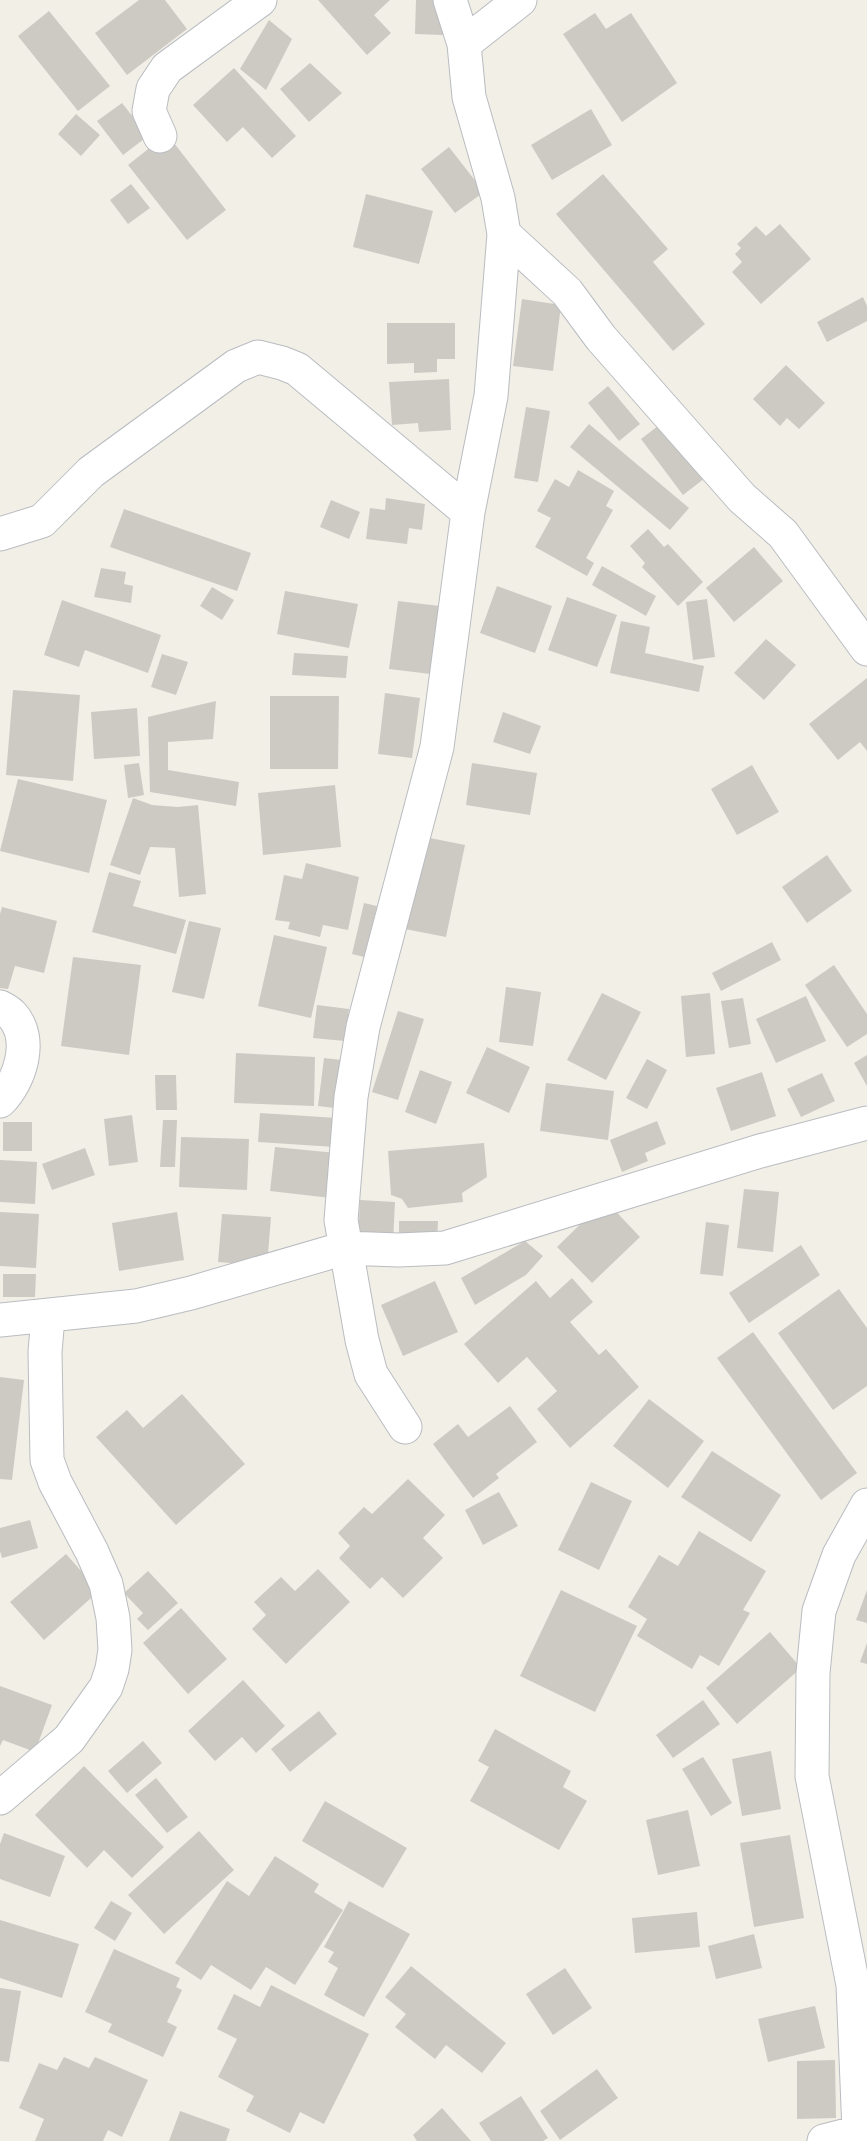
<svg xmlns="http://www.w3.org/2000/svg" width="867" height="2141" font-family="Inter,sans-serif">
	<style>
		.building { fill: #cdcac4 }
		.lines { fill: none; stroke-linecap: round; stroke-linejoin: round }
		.street-casing { stroke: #b9bcc1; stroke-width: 35 }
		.street { stroke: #fff; stroke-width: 33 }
	</style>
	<rect width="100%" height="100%" fill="#f2efe7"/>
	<path class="building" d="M139,0H165L187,29L127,75L95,33Z
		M318,0H390L374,15L391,33L367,55Z
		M416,0H444L443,35L415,34Z
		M49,11L110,86L78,111L18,36Z
		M595,13L606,29L631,13L677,83L622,122L563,34Z
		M269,20L292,39L266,90L240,69Z
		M310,63L342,93L309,122L280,89Z
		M234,68L296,136L272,158L243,127L227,142L193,105Z
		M122,103L148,136L123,155L97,121Z
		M591,109L612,145L552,180L531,145Z
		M76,114L100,135L81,156L58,134Z
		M167,134L226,210L187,240L128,165Z
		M449,147L484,192L455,213L421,169Z
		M603,174L668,249L653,262L705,324L673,351L556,214Z
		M131,184L150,208L128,224L110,200Z
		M366,194L433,211L419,264L353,247Z
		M780,224L811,259L761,304L732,272L742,262L735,254L741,248L737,244L756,226L766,236Z
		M863,297L867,306V321L827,342L817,322Z
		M522,299L561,305L553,371L513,366Z
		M387,323H455V359H437V372L414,373V363L387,364Z
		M786,365L825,403L799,429L787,418L780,426L753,399Z
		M449,379L451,430L419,432L418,423L392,425L389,382Z
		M608,386L640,424L619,441L588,403Z
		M526,407L550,411L538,482L514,478Z
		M667,419L709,475L683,495L641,439Z
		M589,424L689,508L670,530L570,447Z
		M578,470L614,491L606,506L613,510L586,558L594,563L587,576L535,547L551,518L537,511L555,479L569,487Z
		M386,498L425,504L422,530L409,528L407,544L366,539L370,508L385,510Z
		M331,500L360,512L349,539L320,527Z
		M124,509L251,553L237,591L110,547Z
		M648,529L664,547L668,544L703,582L678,606L642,567L645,563L630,546Z
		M754,547L783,581L734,622L706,588Z
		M602,566L656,596L646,616L592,585Z
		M101,568L126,572L124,584L133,586L131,603L94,597Z
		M497,586L552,606L535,653L480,633Z
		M212,587L234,600L222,620L200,606Z
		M285,591L358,604L349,648L277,634Z
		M567,597L617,615L597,667L548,650Z
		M707,599L715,657L693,660L686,602Z
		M62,600L161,635L148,673L85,650L79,667L44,655Z
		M398,601L448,607L439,675L389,669Z
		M621,621L650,627L645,653L704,666L699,692L610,673Z
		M766,639L796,665L764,700L734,673Z
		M294,653L348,656L346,678L292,675Z
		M162,654L188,662L176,695L151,687Z
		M867,678V751L860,742L838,760L809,724Z
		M13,690L80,695L73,781L6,775Z
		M385,693L420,698L412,758L378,754Z
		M270,696H339L338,769H270Z
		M216,701L213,739L168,742V770L239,782L236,806L150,792L148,717Z
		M137,708L140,756L94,759L91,712Z
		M503,712L541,726L530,754L493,742Z
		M139,763L144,795L128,798L124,765Z
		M472,763L537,773L530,815L466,805Z
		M752,765L779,812L737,835L711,789Z
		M18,779L107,800L89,873L0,851Z
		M335,785L341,847L263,855L258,793Z
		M133,798L152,805L178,807L198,805L206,894L179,897L175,848L150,847L140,875L110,865Z
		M425,837L465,845L446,937L405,929Z
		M827,855L852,891L807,923L782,887Z
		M306,863L359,877L348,930L323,925L320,937L288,929L290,922L275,920L284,875L302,879Z
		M109,872L141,881L133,906L186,920L176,954L92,932Z
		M364,903L377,906L364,957L352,954Z
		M2,907L57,921L44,973L15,966L8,989L0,988V914Z
		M189,921L221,928L204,999L172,992Z
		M274,935L327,947L311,1018L258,1006Z
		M772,942L781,960L721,991L712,973Z
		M73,957L141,965L129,1055L61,1046Z
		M834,965L867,1014V1034L847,1047L805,985Z
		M506,987L541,992L533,1046L499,1042Z
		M602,993L641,1012L606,1080L567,1060Z
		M710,993L715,1054L686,1057L681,996Z
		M806,996L826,1041L776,1063L756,1019Z
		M743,998L751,1044L729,1048L721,1001Z
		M317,1005L349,1009L345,1041L313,1038Z
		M398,1011L424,1019L398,1100L372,1092Z
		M487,1047L530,1067L509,1113L466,1093Z
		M236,1053L315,1057L314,1106L234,1103Z
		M867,1055V1086L854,1063Z
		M324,1058L350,1061L343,1109L318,1106Z
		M647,1059L667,1070L647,1109L626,1098Z
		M420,1070L452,1082L436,1124L405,1112Z
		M762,1072L776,1116L731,1131L716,1088Z
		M822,1073L835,1101L801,1117L787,1089Z
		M155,1075H176L177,1110H156Z
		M546,1083L614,1091L608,1140L540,1131Z
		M260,1113L337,1118L335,1147L258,1142Z
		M132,1115L138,1162L109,1166L104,1119Z
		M163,1120H177L175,1167H160Z
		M657,1121L666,1144L645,1153L648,1161L622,1172L610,1140Z
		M3,1122H32V1151H3Z
		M181,1137L249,1139L247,1190L179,1187Z
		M484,1143L487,1177L462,1193L463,1202L408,1208L402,1199L391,1195L388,1151Z
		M275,1147L336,1153L331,1198L270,1191Z
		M85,1148L95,1175L52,1190L42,1164Z
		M0,1160L37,1162L35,1204L0,1202Z
		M744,1189L779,1192L773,1252L737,1248Z
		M360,1200L395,1202L393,1242L358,1240Z
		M605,1200L640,1237L592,1283L557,1247Z
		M0,1212L39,1214L36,1268L0,1266Z
		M177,1212L184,1260L119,1271L112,1223Z
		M222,1214L271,1217L267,1266L218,1262Z
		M399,1221H438L437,1242H399Z
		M706,1222L729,1225L723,1276L700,1274Z
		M525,1241L543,1256L526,1275L475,1305L461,1278Z
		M801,1245L820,1275L749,1323L729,1293Z
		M3,1274H36L35,1297H3Z
		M572,1278L593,1302L570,1322L599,1355L606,1349L639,1387L570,1448L537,1409L557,1391L527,1357L498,1383L464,1344L536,1281L550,1298Z
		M435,1281L458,1332L403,1356L381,1305Z
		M839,1289L867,1328V1386L833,1410L778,1333Z
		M753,1332L857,1473L821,1500L717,1358Z
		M0,1377L24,1380L12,1480L0,1479Z
		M182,1394L245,1464L176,1525L96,1437L127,1410L143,1428Z
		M649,1399L704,1441L668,1488L613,1446Z
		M510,1406L537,1442L496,1474L499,1478L473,1498L433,1444L458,1424L468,1437Z
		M712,1451L781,1495L751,1542L681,1497Z
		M408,1479L445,1515L423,1538L443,1558L403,1598L382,1577L370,1589L339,1558L350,1546L338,1533L364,1507L372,1514Z
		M591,1482L632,1501L599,1570L558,1550Z
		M499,1492L518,1526L483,1545L465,1510Z
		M30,1520L38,1548L2,1558L0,1551V1528Z
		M699,1531L766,1571L743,1610L750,1613L719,1666L700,1655L692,1669L637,1636L647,1619L628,1607L659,1555L678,1566Z
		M66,1554L99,1591L44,1640L10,1602Z
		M318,1569L350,1602L286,1664L252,1629L266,1615L254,1602L281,1577L295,1591Z
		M148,1571L178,1603L148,1630L137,1619L143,1613L124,1593Z
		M561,1590L637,1626L595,1712L520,1676Z
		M867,1590V1623L856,1620Z
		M181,1608L227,1659L188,1694L143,1643Z
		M770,1632L801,1668L737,1724L706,1688Z
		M867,1643V1664L860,1662Z
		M243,1680L285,1726L256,1753L242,1737L215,1761L188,1731Z
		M0,1686L52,1705L35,1752L3,1740L0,1746Z
		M703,1700L720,1724L673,1758L656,1735Z
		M319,1711L337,1734L290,1772L271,1749Z
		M495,1729L571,1771L563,1787L587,1801L559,1850L470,1801L489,1767L478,1761Z
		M143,1741L162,1763L127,1793L108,1771Z
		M771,1751L781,1809L742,1816L732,1759Z
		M703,1757L732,1803L711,1816L682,1769Z
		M84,1766L164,1847L132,1878L104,1850L87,1868L35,1815Z
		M156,1778L188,1817L167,1833L135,1795Z
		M325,1801L407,1848L383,1888L302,1841Z
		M688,1810L700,1866L658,1875L646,1820Z
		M199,1831L234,1870L164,1934L128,1895Z
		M4,1833L65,1856L50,1897L0,1879V1844Z
		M790,1835L804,1918L754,1927L740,1843Z
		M275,1856L319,1884L314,1892L343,1910L295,1985L266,1967L251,1990L211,1965L201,1980L175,1963L227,1881L249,1896Z
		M111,1901L132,1913L115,1941L94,1928Z
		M349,1901L410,1934L364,2017L324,1995L338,1968L328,1962L334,1952L324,1947Z
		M697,1912L700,1947L635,1953L632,1918Z
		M0,1920L79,1944L62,1998L0,1978Z
		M754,1934L762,1968L716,1979L708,1946Z
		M114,1949L180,1978L176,1987L182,1990L167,2022L177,2027L163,2057L108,2032L112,2024L85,2012Z
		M411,1966L506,2043L482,2073L446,2045L435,2059L395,2027L406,2014L385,1997Z
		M565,1968L592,2008L553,2035L526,1994Z
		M271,1985L369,2034L324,2124L300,2112L290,2133L246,2111L254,2096L218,2077L237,2039L217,2029L234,1994L260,2007Z
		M0,1988L21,1991L9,2062L0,2061Z
		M815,2006L825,2048L768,2062L758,2019Z
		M64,2057L89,2068L95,2057L148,2080L122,2137L108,2130L103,2141H35L44,2119L19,2108L39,2063L57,2070Z
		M835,2060L836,2118L797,2119V2061Z
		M597,2069L618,2098L560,2140L540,2111Z
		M521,2096L548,2138L543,2141H491L479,2123Z
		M442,2108L471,2141H417L413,2135Z
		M180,2111L230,2129L226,2141H169Z"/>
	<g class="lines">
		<defs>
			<path id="street" d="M464,44L520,0
				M160,136L149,111L153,89L167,68L260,0
				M504,234L567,292L601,338L742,498L783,534L867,649
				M0,534L42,521L91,472L236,366L258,357L282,363L297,369L468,512
				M0,1007C4,1009 9,1012 12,1015C34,1039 20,1081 0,1101
				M0,1320L136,1306L191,1293L345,1248L398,1250L445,1248L760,1151L867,1123
				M405,1427L371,1374L362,1340L341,1220L351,1097L363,1027L437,747L468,512L491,396L504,234L498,198L469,97L464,44L450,0
				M0,1798L69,1739L106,1687L112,1669L115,1650L113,1618L106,1584L92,1552L55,1482L47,1460L45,1352L48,1317
				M859,2131L853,1985L812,1776L813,1673L819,1611L839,1555L867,1505
				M824,2141L867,2130"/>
		</defs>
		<use href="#street" class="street-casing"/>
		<use href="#street" class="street"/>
	</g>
</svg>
